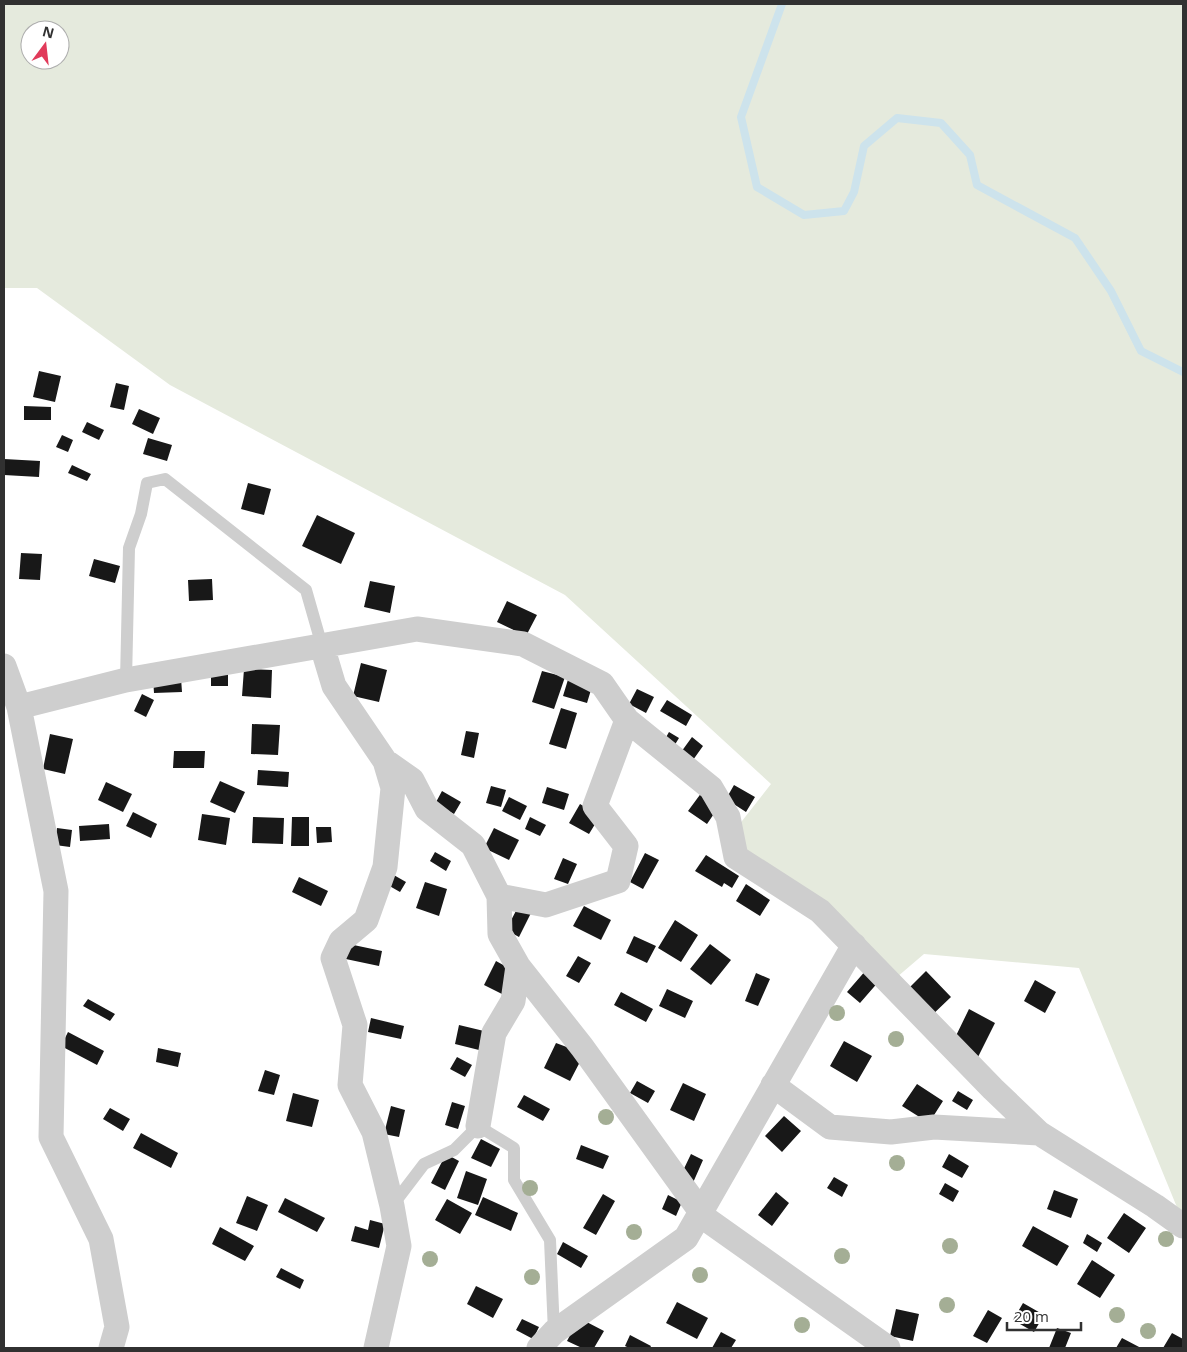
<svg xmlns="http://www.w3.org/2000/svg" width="1187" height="1352" font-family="'Open Sans',sans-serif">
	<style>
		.green { fill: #e5eadd; fill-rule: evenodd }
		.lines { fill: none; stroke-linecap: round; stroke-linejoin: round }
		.stream { stroke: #cde3ec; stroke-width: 8 }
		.building { fill: #181818 }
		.service { stroke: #cecece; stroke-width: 12 }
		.minor { stroke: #cecece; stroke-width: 25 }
		.tree { fill: #a4ae95 }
	</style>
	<rect width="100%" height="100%" fill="#fff"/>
	<path class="green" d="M4,4H1183V1222L1079,968L924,954L890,983L736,857L731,835L771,784L565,595L170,385L37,288H4ZM30,30H60V60H30Z"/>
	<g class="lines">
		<path class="stream" d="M782,4L741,117L757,187L804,215L844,211L854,192L864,146L897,118L941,123L970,155L977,185L1075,238L1111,291L1141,351L1183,372"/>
	</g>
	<path class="building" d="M39,371L61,376L55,402L33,397Z
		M116,383L129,386L124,410L110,407Z
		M24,406L51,407V420H24Z
		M139,409L160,418L153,434L132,424Z
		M87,422L104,430L99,440L82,432Z
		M62,435L73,440L68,452L56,447Z
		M148,438L172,445L167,461L143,454Z
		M4,459L40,461L39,477L4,475Z
		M72,465L91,474L87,481L68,473Z
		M248,483L271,489L264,515L241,509Z
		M317,515L355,533L341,564L302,546Z
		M21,553L42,554L40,580L19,579Z
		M94,559L120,566L115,583L89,576Z
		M212,579L213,600L189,601L188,580Z
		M370,581L395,586L390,613L364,607Z
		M507,601L537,615L526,636L497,622Z
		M361,663L387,670L379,702L353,696Z
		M244,669L272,670L271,698L242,696Z
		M542,671L565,677L554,709L532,702Z
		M211,673H228V686H211Z
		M570,673L594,680L587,703L563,696Z
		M153,678H181L182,692L154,693Z
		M637,689L654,697L646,713L629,704Z
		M142,694L154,700L146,717L134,711Z
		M667,700L692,715L686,726L660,711Z
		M561,708L577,713L566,749L549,744Z
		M252,724L280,725L278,755L251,754Z
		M466,731L479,733L474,758L461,755Z
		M669,732L679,738L671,751L661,746Z
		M50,734L73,739L65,774L43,769Z
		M692,737L703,746L688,767L676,759Z
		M174,751H205L204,768H173Z
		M258,770L289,772L288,787L257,785Z
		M220,781L245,792L235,813L210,802Z
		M106,782L132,794L123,812L98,800Z
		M734,785L755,797L746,812L726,799Z
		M491,786L506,790L501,807L486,803Z
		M547,787L569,794L564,810L542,803Z
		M442,791L461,802L454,814L435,804Z
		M702,792L720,805L707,824L688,811Z
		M509,797L527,806L520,820L502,811Z
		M580,804L600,816L589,834L569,823Z
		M133,812L157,824L151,838L126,826Z
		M202,814L230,818L226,845L198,840Z
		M253,817L284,818L283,844L252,843Z
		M292,817H309V846H291Z
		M530,817L546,825L540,836L525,829Z
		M109,824L110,839L80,841L79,826Z
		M316,827H331L332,842L317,843Z
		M57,828L72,830L70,847L55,845Z
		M494,828L519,840L509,860L484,848Z
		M435,852L451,861L446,871L430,861Z
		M645,853L659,860L643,889L630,882Z
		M706,855L739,876L732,888L724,883L722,887L695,871Z
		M563,858L577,864L568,884L554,879Z
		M392,874L406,882L400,892L386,884Z
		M299,877L328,891L321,906L292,892Z
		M425,882L447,889L439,916L416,908Z
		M746,884L770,900L760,916L736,901Z
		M519,905L532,911L519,937L506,930Z
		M584,906L611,920L601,940L573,926Z
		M675,920L698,935L681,962L658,948Z
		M634,936L656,946L647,963L626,953Z
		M344,943L382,951L379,966L341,958Z
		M710,944L731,960L711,985L690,969Z
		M578,956L591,963L579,983L566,976Z
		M496,961L516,972L504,995L484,985Z
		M867,969L880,980L860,1003L847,992Z
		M926,971L951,997L929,1018L905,992Z
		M756,973L770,979L758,1006L745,1001Z
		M1035,980L1056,992L1045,1013L1024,1001Z
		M667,989L693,1001L685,1018L659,1006Z
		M621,992L653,1009L646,1022L614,1005Z
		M88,999L115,1014L110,1021L83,1006Z
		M969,1009L995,1023L978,1057L952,1044Z
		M371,1018L404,1026L401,1039L368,1032Z
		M459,1025L484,1031L479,1050L455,1044Z
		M68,1032L104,1051L97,1065L61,1046Z
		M844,1041L872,1056L857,1082L830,1066Z
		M556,1043L572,1049L583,1056L570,1081L544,1068Z
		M158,1048L181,1053L178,1067L156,1062Z
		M457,1057L472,1065L465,1077L450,1069Z
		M265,1070L280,1075L274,1095L258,1091Z
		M637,1081L655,1091L648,1103L630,1093Z
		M683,1083L706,1094L694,1121L670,1110Z
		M917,1084L943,1101L929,1123L902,1106Z
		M958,1091L973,1100L967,1110L952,1101Z
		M293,1093L319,1100L312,1127L286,1121Z
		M524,1095L550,1109L543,1121L517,1107Z
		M452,1102L465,1106L458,1129L445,1125Z
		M391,1106L405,1110L399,1137L384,1134Z
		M110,1108L130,1119L123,1131L103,1119Z
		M784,1116L801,1131L782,1152L765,1136Z
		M141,1133L178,1153L171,1168L133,1148Z
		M481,1139L500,1149L491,1167L471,1158Z
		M581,1145L609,1156L603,1169L576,1159Z
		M446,1154L459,1161L445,1190L431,1183Z
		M691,1154L703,1160L692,1185L679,1179Z
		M949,1154L969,1166L962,1178L942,1167Z
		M466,1171L487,1179L478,1205L457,1198Z
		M834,1177L848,1185L842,1197L827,1188Z
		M945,1183L959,1191L953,1202L939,1194Z
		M1054,1190L1078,1199L1071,1218L1047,1209Z
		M776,1192L789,1203L772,1226L758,1215Z
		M603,1194L615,1201L596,1235L583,1228Z
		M668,1195L682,1202L676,1216L662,1209Z
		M247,1196L268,1205L257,1231L236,1223Z
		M483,1197L518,1213L511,1231L475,1215Z
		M285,1198L325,1218L317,1232L278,1212Z
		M447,1199L472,1213L460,1234L435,1220Z
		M1124,1213L1146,1228L1129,1253L1107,1238Z
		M370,1220L385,1224L379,1248L351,1241L355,1226L368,1230Z
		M1033,1226L1069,1246L1057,1266L1022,1246Z
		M220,1227L254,1246L245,1261L212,1244Z
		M1087,1234L1102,1243L1097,1252L1083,1243Z
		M563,1242L588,1256L581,1268L557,1254Z
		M1092,1260L1115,1275L1100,1298L1077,1284Z
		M281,1268L304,1280L300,1289L276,1277Z
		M476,1286L503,1299L493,1318L467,1304Z
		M677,1302L708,1318L697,1339L666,1323Z
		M1023,1303L1044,1315L1034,1332L1013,1320Z
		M896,1309L919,1314L913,1341L890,1336Z
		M988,1310L1002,1318L987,1343L973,1336Z
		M579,1318L604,1331L594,1348H582L567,1341Z
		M522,1319L539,1327L533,1339L516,1330Z
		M1057,1328L1071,1333L1065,1348H1049Z
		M721,1332L736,1340L731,1348H712Z
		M1172,1333L1183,1339V1348H1163Z
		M630,1335L651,1346L650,1348H629L625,1346Z
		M1122,1338L1141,1348H1116Z"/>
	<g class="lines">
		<path class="service" d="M126,680L129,548L141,514L147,483L165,479L306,590L322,646
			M392,1206L424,1164L454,1150L478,1126L514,1148V1180L550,1240L554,1332"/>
		<path class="minor" d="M322,646L334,686L385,761L412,780L427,809L473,845L499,896L546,905L618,881L626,846L595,806L627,720
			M4,666L19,707L56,891L51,1137L101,1239L117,1327L111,1348
			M19,707L126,680L417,629L523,644L602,684L627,720L711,788L728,817L736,857L820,911L993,1089L1039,1133
			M518,966L582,1047L701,1212
			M773,1085L830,1127L891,1132L934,1127L1039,1133L1155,1206L1183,1226
			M478,1126L494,1033L513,1001L518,966L500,934L499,896
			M699,1214L888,1348
			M376,1348L399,1246L392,1206L374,1132L350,1085L355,1025L333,958L341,941L366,920L385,867L393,788L385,761
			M539,1348L554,1332L686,1238L854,945"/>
	</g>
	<g class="tree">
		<circle cx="837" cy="1013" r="8"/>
		<circle cx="896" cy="1039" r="8"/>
		<circle cx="606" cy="1117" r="8"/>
		<circle cx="897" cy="1163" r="8"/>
		<circle cx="530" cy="1188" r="8"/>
		<circle cx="634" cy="1232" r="8"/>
		<circle cx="1166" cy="1239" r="8"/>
		<circle cx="950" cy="1246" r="8"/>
		<circle cx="842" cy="1256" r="8"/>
		<circle cx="430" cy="1259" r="8"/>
		<circle cx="700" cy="1275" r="8"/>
		<circle cx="532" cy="1277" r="8"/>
		<circle cx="947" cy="1305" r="8"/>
		<circle cx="1117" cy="1315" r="8"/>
		<circle cx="802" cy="1325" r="8"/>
		<circle cx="1148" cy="1331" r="8"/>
	</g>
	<rect width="1187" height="1352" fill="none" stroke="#313131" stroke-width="10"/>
	<g transform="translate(45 45) rotate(15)"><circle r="24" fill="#ffffff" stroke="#adadad"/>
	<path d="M0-4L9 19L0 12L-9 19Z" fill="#e13a5a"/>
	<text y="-8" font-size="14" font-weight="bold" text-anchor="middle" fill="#313131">N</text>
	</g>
	<path d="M1007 1322v8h74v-8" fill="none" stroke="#313131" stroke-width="2.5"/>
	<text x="1014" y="1322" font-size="15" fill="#313131" stroke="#ffffff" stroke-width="4" paint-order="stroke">20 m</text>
</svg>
